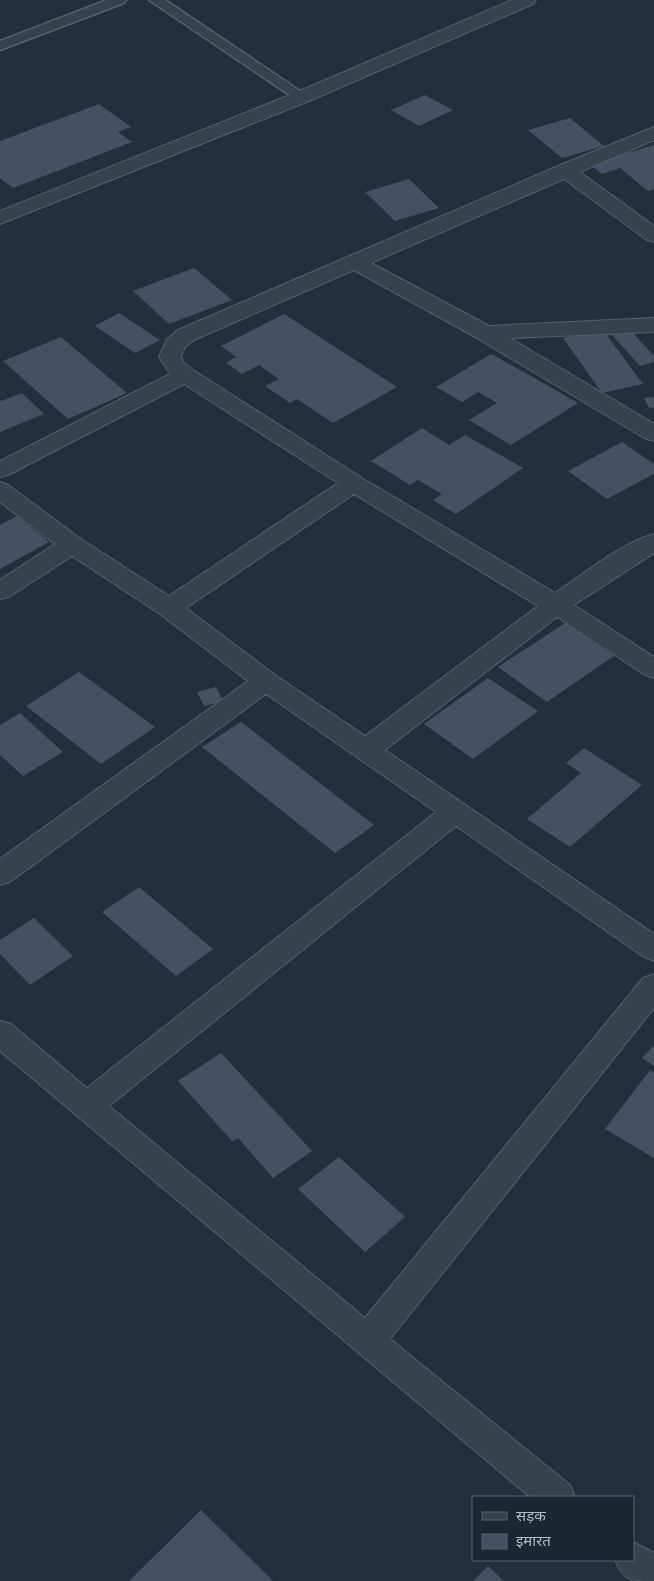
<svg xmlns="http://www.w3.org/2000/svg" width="654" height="1581" font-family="Commissioner,'Noto Sans Devanagari',sans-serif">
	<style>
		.building { fill: #455162 }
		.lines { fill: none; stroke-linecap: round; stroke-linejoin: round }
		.lane-casing { stroke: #565f6c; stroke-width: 3 }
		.street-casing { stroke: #565f6c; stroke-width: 2 }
		.lane { fill: #38414e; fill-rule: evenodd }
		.street { fill: #38414e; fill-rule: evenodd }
	</style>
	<rect width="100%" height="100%" fill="#242f3e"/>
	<path class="building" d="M425,95L453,110L419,126L391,110Z
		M99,104L131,127L118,132L132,142L13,188L0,178V141Z
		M570,118L604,146L562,158L528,130Z
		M654,145V189L648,191L620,168L602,174L589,164Z
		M409,179L439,208L395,221L365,192Z
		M194,268L232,300L169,324L133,291Z
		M119,313L160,340L135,353L95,326Z
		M284,314L397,387L333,423L297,399L290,403L265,386L279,379L259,365L242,374L226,363L236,357L221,346Z
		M603,330L643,384L602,393L563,338Z
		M631,331L654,356V362L640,366L612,335Z
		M61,337L127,393L68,419L3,361Z
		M491,354L531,376L578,403L511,445L469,420L497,403L478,392L462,402L436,387Z
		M22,393L44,414L0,432V400L1,401Z
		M654,397V407L649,408L644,398Z
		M422,428L449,445L465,435L523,468L456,514L433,500L442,494L418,480L410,485L371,461Z
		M622,442L654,464V474L607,499L568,471Z
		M17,516L49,542L0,569V525Z
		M565,623L614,656L547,702L498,667Z
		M79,672L155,727L101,764L26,706Z
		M488,678L538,711L473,759L424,724Z
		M216,687L223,701L204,706L197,692Z
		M20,713L63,752L23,776L0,755V725Z
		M241,722L374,825L335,853L202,747Z
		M584,748L642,785L570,847L527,819L581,773L566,763Z
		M139,887L213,949L176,976L102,912Z
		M34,918L73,956L30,985L0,954V940Z
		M654,1045V1066L642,1058Z
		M221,1053L312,1151L273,1178L238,1138L232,1141L178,1081Z
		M650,1070L654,1073V1158L605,1129Z
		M339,1157L405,1217L365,1252L298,1189Z
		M201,1510L273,1581H129Z
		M488,1566L504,1581H473Z"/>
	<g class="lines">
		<defs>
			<path id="lane" d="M107,0H126L124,3L0,50V41Z
				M149,0H165L309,97L302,101L297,100Z"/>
			<path id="street" d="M512,0H536L533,4L309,101L0,224V211L295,93Z
				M654,127V140L580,172L654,226V242L647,240L564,179L371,263L489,326L654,318V332L510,338L654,424V441L646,439L477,338L354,270L194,340L185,347L181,357L184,363L193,370L362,478L555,593C584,574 621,543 654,534V553L574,605L654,657V678L645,675L557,617L385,750L654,934V961L644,957L456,826L109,1106L365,1318L643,978L654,974V1008L390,1339L570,1485L575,1497H530L0,1051V1021L11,1024L87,1088L436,812L266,694L10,882L0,885V859L248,681L160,614L72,556L9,597L0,599V580L55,544L0,502V482L8,485L81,539L169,596L338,483L184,384L8,475L0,477V461L170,374L159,357L167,339L178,330L558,166ZM354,494L538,606L365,736L275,675L186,608Z
				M633,1542L654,1553V1581C632,1581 623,1581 615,1560H633Z"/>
		</defs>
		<use href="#lane" class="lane-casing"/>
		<use href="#street" class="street-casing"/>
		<use href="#lane" class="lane"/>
		<use href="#street" class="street"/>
	</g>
	<rect x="472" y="1496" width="162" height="65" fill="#1d2633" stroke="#59626f"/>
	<rect x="482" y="1512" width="25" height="8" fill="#38414e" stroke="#59626f"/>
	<text x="516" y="1521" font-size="15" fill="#b4bcc9">सड़क</text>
	<rect x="482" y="1534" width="25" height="15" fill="#455162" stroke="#59626f"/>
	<text x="516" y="1546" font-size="15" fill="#b4bcc9">इमारत</text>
</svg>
